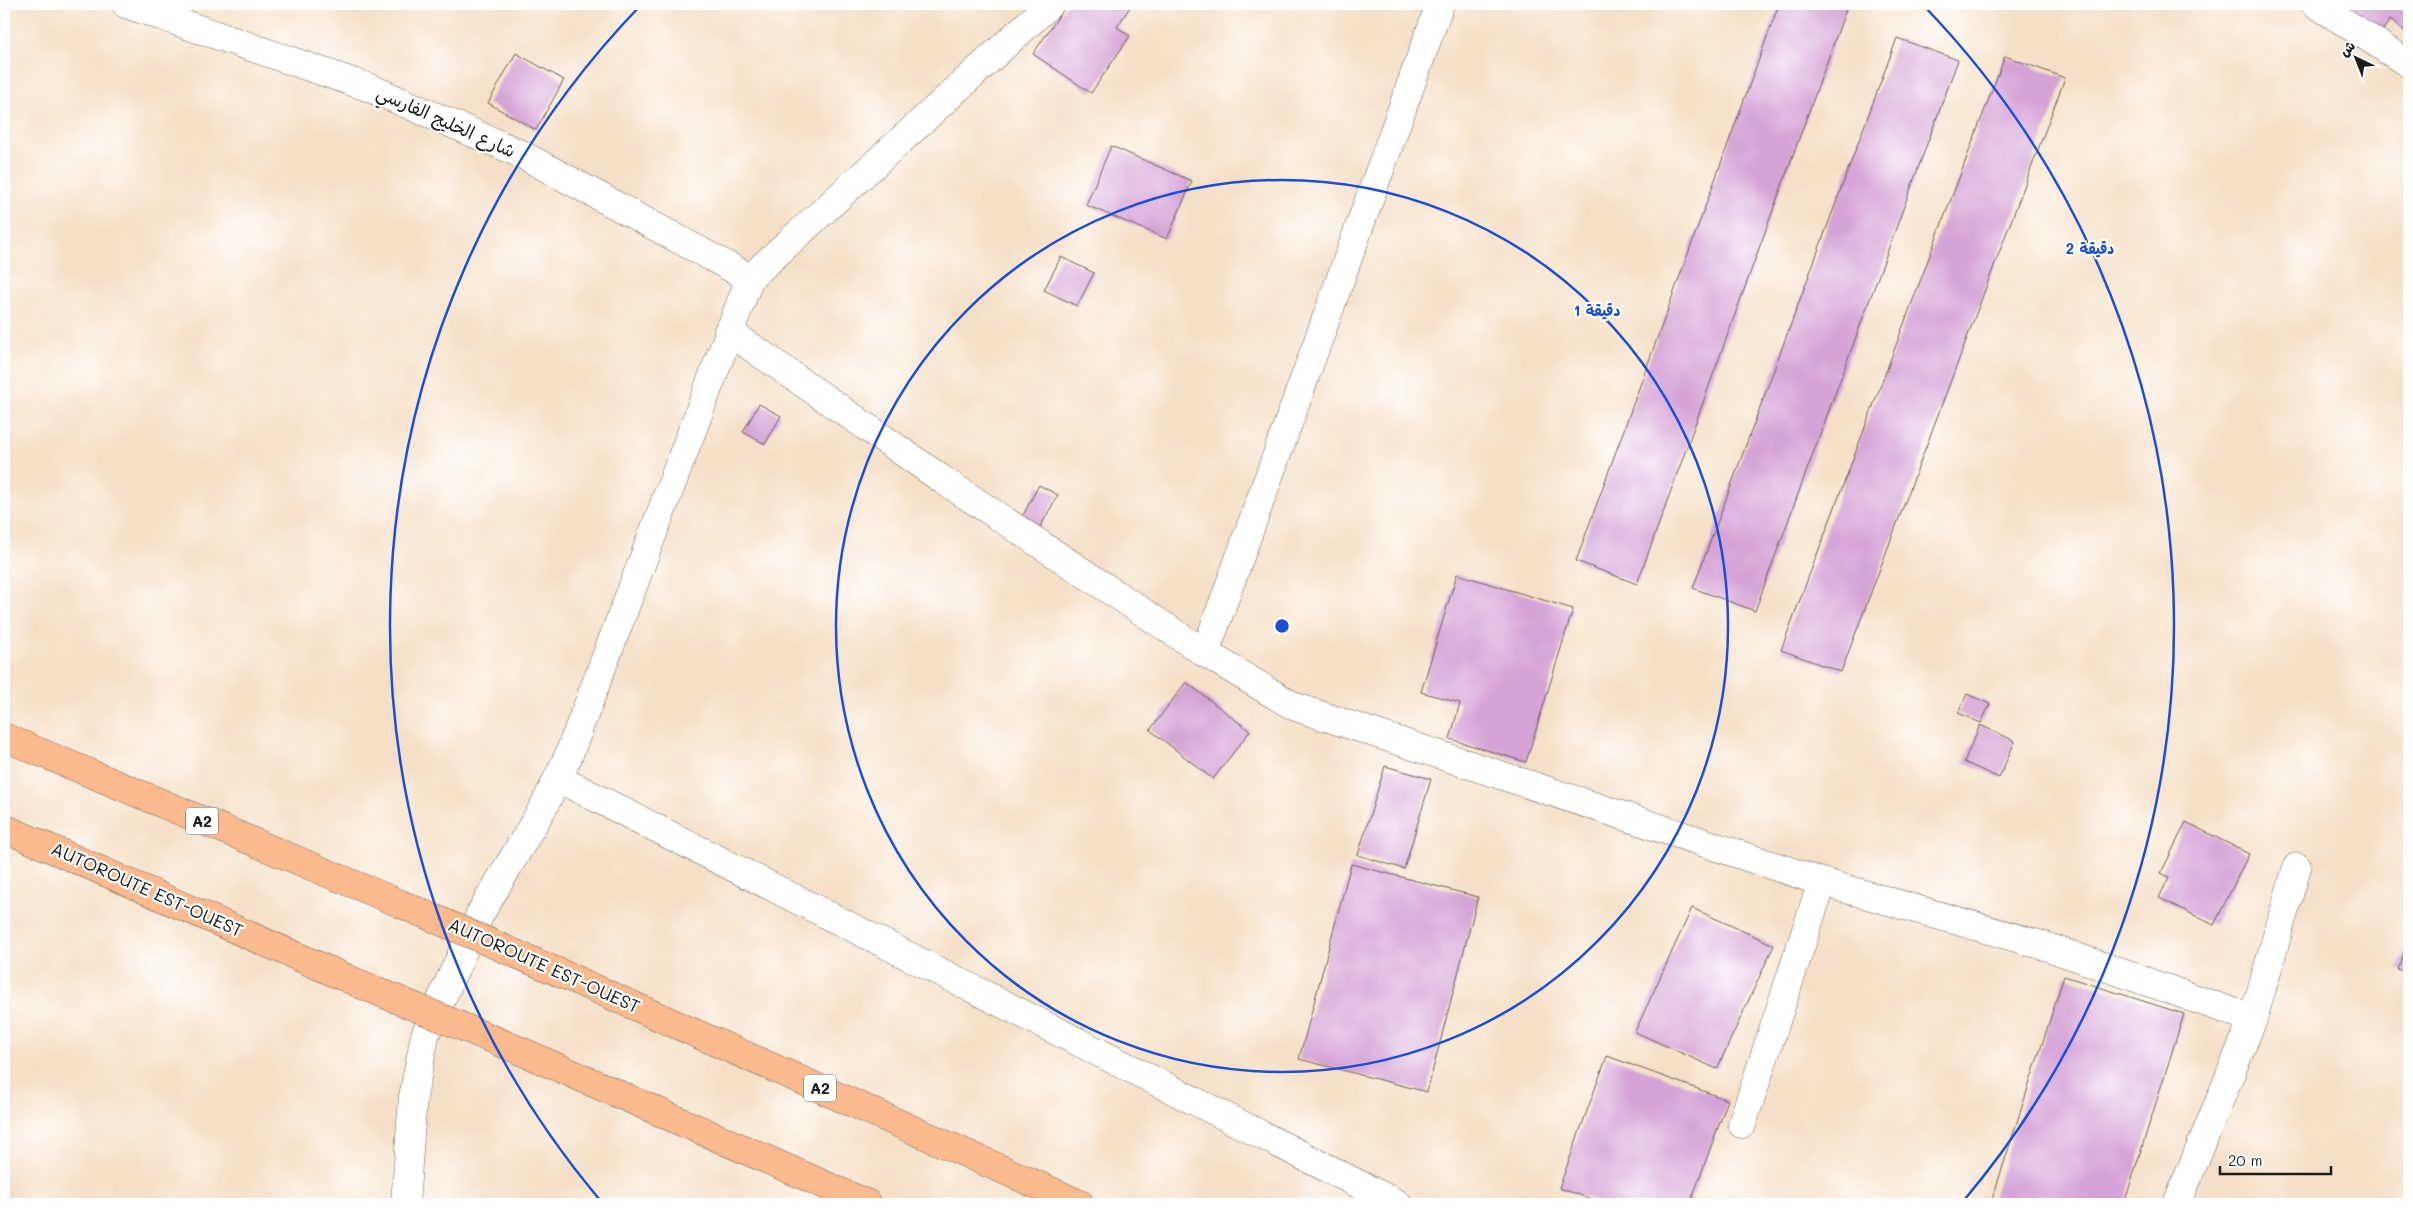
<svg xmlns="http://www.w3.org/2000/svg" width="2413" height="1208" font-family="Mali,'Playpen Sans Arabic',sans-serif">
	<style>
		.building { fill: #d5a3d6 }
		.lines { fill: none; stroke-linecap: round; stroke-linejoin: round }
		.minor-casing { stroke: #686158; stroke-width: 29 }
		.tertiary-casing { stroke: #686158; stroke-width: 29 }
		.motorway-casing { stroke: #686158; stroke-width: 29 }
		.minor { stroke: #fff; stroke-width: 28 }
		.tertiary { stroke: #fff; stroke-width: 28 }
		.motorway { stroke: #fbba8d; stroke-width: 28 }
		.motorway-bridge-casing { stroke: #686158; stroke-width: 29; stroke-linecap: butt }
		.motorway-bridge { stroke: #fbba8d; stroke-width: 28 }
		.ring { fill: none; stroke: #1d4ed8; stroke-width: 2.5 }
		.labels { text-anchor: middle; stroke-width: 4.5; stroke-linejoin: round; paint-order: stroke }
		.shield { fill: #fff; stroke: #606060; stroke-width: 1 }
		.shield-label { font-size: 16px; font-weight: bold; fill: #1c1c1c }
		.street-label { font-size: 18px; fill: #1c1c1c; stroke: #fff }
		.centre { fill: #1d4ed8; stroke: #fff; stroke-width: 2.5 }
		.ring-label { font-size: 15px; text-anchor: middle; font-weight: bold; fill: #1d4ed8; stroke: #fff; stroke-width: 4.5; stroke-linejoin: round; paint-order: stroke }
	</style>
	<rect width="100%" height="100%" fill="#fff"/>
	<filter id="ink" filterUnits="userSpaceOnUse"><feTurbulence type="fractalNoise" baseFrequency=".02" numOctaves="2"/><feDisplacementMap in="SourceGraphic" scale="10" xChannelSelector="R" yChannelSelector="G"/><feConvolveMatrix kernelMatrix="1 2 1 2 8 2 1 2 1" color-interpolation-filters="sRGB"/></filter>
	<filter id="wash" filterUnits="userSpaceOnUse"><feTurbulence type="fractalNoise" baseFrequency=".0096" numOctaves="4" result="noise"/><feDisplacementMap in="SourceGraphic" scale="20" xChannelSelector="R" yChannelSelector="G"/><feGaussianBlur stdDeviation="1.12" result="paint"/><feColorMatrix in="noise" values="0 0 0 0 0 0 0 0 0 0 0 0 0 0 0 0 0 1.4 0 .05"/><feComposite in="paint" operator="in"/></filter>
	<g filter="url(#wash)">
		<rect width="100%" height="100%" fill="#f5e0c7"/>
		<g id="blocks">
			<path class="building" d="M1067,4H1125L1130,7L1117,27L1130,36L1091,93L1033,54Z
				M1779,4H1848L1637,584L1576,561Z
				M2330,4H2409V34L2390,20L2377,38Z
				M1897,38L1958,60L1755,611L1693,588Z
				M516,53L564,80L536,130L488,103Z
				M2005,56L2065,78L1841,672L1781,650Z
				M1111,146L1192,181L1167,239L1086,205Z
				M1061,257L1094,273L1077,306L1044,290Z
				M759,404L781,416L765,444L743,432Z
				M1039,485L1058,495L1040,527L1022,517Z
				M1457,574L1573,609L1526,762L1450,739L1460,703L1421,692Z
				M1186,682L1250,731L1213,779L1150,730Z
				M1967,694L1990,704L1981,723L1958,713Z
				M1980,725L2015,741L1999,778L1964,762Z
				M1385,766L1431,779L1404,869L1358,855Z
				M2186,822L2249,854L2214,925L2159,898L2169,877L2161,873Z
				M1351,864L1478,897L1427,1092L1299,1059Z
				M1692,908L1774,945L1717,1069L1635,1032Z
				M2407,947L2409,948V974L2397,969Z
				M2064,976L2184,1014L2124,1204H1997L1991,1203Z
				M1607,1056L1728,1100L1690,1204H1606L1559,1188Z"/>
		</g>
	</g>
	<g filter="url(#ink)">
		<use href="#blocks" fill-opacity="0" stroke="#686158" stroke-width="1"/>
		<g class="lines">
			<defs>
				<path id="minor" d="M126,4L370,88L521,154L750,278
					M2316,4L2409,64
					M728,331L943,480L1205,653L1293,706L1822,882L2048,947L2253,1019
					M1205,653L1440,4
					M559,779L1398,1204
					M1742,1124L1822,882
					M2177,1204L2253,1019L2297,867"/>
				<path id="tertiary" d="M405,1204L413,1097L425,1035L480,914L544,806L568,757L750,278L1050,4"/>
				<path id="motorway" d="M4,737L401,904
					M4,828L360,984
					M560,973L1080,1204
					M523,1052L868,1204"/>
			</defs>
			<use href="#minor" class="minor-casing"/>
			<use href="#tertiary" class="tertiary-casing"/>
			<use href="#motorway" class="motorway-casing"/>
			<use href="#minor" class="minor"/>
			<use href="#tertiary" class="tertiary"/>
			<use href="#motorway" class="motorway"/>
			<defs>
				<path id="motorway-bridge" d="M401,904L560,973
					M360,984L523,1052"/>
			</defs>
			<use href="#motorway-bridge" class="motorway-bridge-casing"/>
			<use href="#motorway-bridge" class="motorway-bridge"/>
		</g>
	</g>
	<g class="ring">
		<circle cx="1282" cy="626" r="446"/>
		<path d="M599 1199A892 892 0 0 1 640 6M1924 6A892 892 0 0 1 1965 1199"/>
	</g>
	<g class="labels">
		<g class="shield">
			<rect x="186" y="807.5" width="32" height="27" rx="4"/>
			<rect x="804" y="1074.5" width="32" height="27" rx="4"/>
		</g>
		<g class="shield-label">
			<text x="202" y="827">A2</text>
			<text x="820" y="1094">A2</text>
		</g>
		<g class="street-label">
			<text transform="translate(446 122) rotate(24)" y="6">شارع الخليج الفارسي</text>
			<text transform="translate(147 890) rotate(24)" y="6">AUTOROUTE EST-OUEST</text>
			<text transform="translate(544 966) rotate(24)" y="6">AUTOROUTE EST-OUEST</text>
		</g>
	</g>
	<circle cx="1282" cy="626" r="8" class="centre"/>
	<g class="ring-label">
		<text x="2090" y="254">2 دقيقة</text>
		<text x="1597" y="316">1 دقيقة</text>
	</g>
	<rect width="2413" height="1208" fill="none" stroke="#fff" stroke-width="20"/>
	<g transform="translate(2356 58) rotate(317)" stroke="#ffffff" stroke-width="4" paint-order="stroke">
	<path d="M0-4L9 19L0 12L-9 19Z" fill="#1c1c1c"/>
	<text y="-8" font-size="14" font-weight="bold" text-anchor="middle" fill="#1c1c1c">ش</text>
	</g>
	<path d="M2220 1166v8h111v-8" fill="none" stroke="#1c1c1c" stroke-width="2.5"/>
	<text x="2228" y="1166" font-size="15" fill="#1c1c1c" stroke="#ffffff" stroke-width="4" paint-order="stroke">20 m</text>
</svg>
